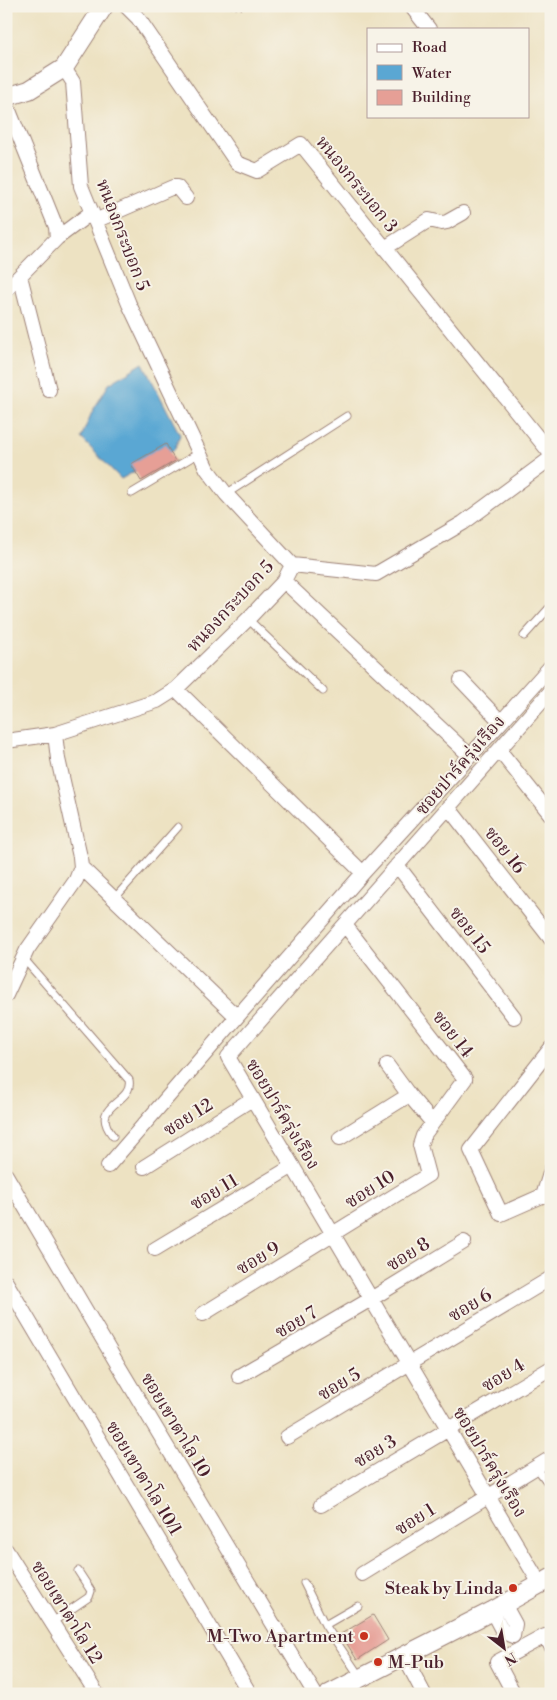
<svg xmlns="http://www.w3.org/2000/svg" width="557" height="1700" font-family="'Libre Bodoni','Noto Serif Thai',serif">
	<style>
		.water { fill: #5aa7d3; stroke: #52637f }
		.building { fill: #e69f96 }
		.lines { fill: none; stroke-linecap: round; stroke-linejoin: round }
		.service-casing { stroke: #9c8076; stroke-width: 9 }
		.minor-casing { stroke: #9c8076; stroke-width: 16 }
		.tertiary-casing { stroke: #9c8076; stroke-width: 20 }
		.path { stroke: #9c8076; stroke-width: 2.5; stroke-dasharray: 1 4; stroke-linecap: butt }
		.service { stroke: #fff; stroke-width: 7 }
		.minor { stroke: #fff; stroke-width: 14 }
		.tertiary { stroke: #fff; stroke-width: 18 }
		.poi-dot { fill: #c8321e; stroke: #f7f3e8; stroke-width: 2 }
		.labels { text-anchor: middle; stroke-width: 4; stroke-linejoin: round; paint-order: stroke }
		.street-label { font-size: 18px; fill: #4a1f2b; stroke: #f7f3e8 }
		.poi-label { font-size: 18px; fill: #4a1f2b; stroke: #f7f3e8; text-anchor: end }
	</style>
	<rect width="100%" height="100%" fill="#f7f3e8"/>
	<filter id="ink" filterUnits="userSpaceOnUse"><feTurbulence type="fractalNoise" baseFrequency=".02" numOctaves="2"/><feDisplacementMap in="SourceGraphic" scale="10" xChannelSelector="R" yChannelSelector="G"/><feConvolveMatrix kernelMatrix="1 2 1 2 8 2 1 2 1" color-interpolation-filters="sRGB"/></filter>
	<filter id="wash" filterUnits="userSpaceOnUse"><feTurbulence type="fractalNoise" baseFrequency=".0096" numOctaves="4" result="noise"/><feDisplacementMap in="SourceGraphic" scale="20" xChannelSelector="R" yChannelSelector="G"/><feGaussianBlur stdDeviation="1.12" result="paint"/><feColorMatrix in="noise" values="0 0 0 0 0 0 0 0 0 0 0 0 0 0 0 0 0 1.4 0 .05"/><feComposite in="paint" operator="in"/></filter>
	<g filter="url(#wash)">
		<rect width="100%" height="100%" fill="#ede2c2"/>
		<path class="water" d="M143,363L180,435L175,449L121,479L81,438L92,412L109,384Z"/>
		<g id="blocks">
			<path class="building" d="M166,444L175,461L141,481L131,464Z
				M373,1615L388,1640L357,1660L341,1634Z"/>
		</g>
	</g>
	<g filter="url(#ink)">
		<use href="#blocks" fill-opacity="0" stroke="#9c8076" stroke-width="1"/>
		<g class="lines">
			<defs>
				<path id="service" d="M132,493L199,453
					M226,494L347,416
					M248,619L323,691
					M524,636L551,606
					M114,899L178,827
					M24,959L129,1080C134,1104 87,1104 113,1136
					M536,1467L551,1487
					M304,1583L325,1625L360,1677
					M51,1623L89,1597L91,1591L78,1571
					M325,1625L358,1606"/>
				<path id="minor" d="M126,6L138,18L237,163L257,171L301,144L551,454
					M411,6L429,29
					M64,68L73,82L81,186L129,304L207,469L226,494L292,565
					M6,103L56,227L57,238
					M95,221L173,187H177L186,198
					M385,248L429,220L442,223L447,222L463,213
					M20,276L49,390
					M6,290L57,238L92,212
					M292,565L376,574L463,523L551,458
					M284,581L470,756L501,722
					M461,680L501,722L551,666
					M176,689L363,873
					M6,741L55,734
					M499,750L551,815
					M448,807L551,939
					M397,865L514,1017
					M81,867L237,1017L108,1166
					M6,995L27,950L76,880L81,867L80,857L58,759L55,734L157,701L176,689L248,619L284,581L292,565
					M237,1017L363,873L470,756
					M551,1048L471,1150L501,1214L551,1192
					M387,1065L409,1095L432,1122
					M340,1138L409,1095
					M144,1167L252,1099
					M6,1175L118,1365L315,1694
					M543,1196L551,1170
					M155,1249L293,1166
					M6,1282L250,1694
					M203,1314L428,1175L420,1145L423,1136L465,1079L345,925
					M239,1376L371,1299L464,1242
					M287,1437L551,1278
					M321,1505L551,1368
					M6,1550L97,1694
					M362,1574L551,1458
					M540,1584L228,1057L551,691
					M492,1611L503,1632L513,1636L515,1624L504,1604
					M404,1656L424,1694
					M514,1694L497,1662L545,1636L551,1646"/>
				<path id="tertiary" d="M6,97L29,90L64,68L104,6
					M329,1694L492,1611L551,1578"/>
			</defs>
			<use href="#service" class="service-casing"/>
			<use href="#minor" class="minor-casing"/>
			<use href="#tertiary" class="tertiary-casing"/>
			<path class="path" d="M226,6L240,9L251,6"/>
			<use href="#service" class="service"/>
			<use href="#minor" class="minor"/>
			<use href="#tertiary" class="tertiary"/>
		</g>
	</g>
	<g class="poi-dot">
		<circle cx="513" cy="1588" r="5"/>
		<circle cx="364" cy="1636" r="5"/>
		<circle cx="378" cy="1662" r="5"/>
	</g>
	<g class="labels">
		<g class="street-label">
			<text transform="translate(357 184) rotate(51)" y="6">หนองกระบอก 3</text>
			<text transform="translate(123 235) rotate(69)" y="6">หนองกระบอก 5</text>
			<text transform="translate(230 606) rotate(-47)" y="6">หนองกระบอก 5</text>
			<text transform="translate(460 765) rotate(-49)" y="6">ซอยปาร์ครุ่งเรือง</text>
			<text transform="translate(505 850) rotate(52)" y="6">ซอย 16</text>
			<text transform="translate(470 930) rotate(52)" y="6">ซอย 15</text>
			<text transform="translate(453 1034) rotate(52)" y="6">ซอย 14</text>
			<text transform="translate(283 1114) rotate(59)" y="6">ซอยปาร์ครุ่งเรือง</text>
			<text transform="translate(188 1117) rotate(-32)" y="6">ซอย 12</text>
			<text transform="translate(370 1189) rotate(-32)" y="6">ซอย 10</text>
			<text transform="translate(214 1192) rotate(-31)" y="6">ซอย 11</text>
			<text transform="translate(408 1254) rotate(-32)" y="6">ซอย 8</text>
			<text transform="translate(258 1258) rotate(-31)" y="6">ซอย 9</text>
			<text transform="translate(470 1305) rotate(-31)" y="6">ซอย 6</text>
			<text transform="translate(296 1322) rotate(-30)" y="6">ซอย 7</text>
			<text transform="translate(503 1375) rotate(-31)" y="6">ซอย 4</text>
			<text transform="translate(339 1384) rotate(-31)" y="6">ซอย 5</text>
			<text transform="translate(176 1425) rotate(59)" y="6">ซอยเขาตาโล 10</text>
			<text transform="translate(375 1451) rotate(-31)" y="6">ซอย 3</text>
			<text transform="translate(490 1462) rotate(59)" y="6">ซอยปาร์ครุ่งเรือง</text>
			<text transform="translate(144 1478) rotate(59)" y="6">ซอยเขาตาโล 10/1</text>
			<text transform="translate(415 1519) rotate(-32)" y="6">ซอย 1</text>
			<text transform="translate(67 1612) rotate(58)" y="6">ซอยเขาตาโล 12</text>
		</g>
		<g class="poi-label">
			<text x="503" y="1594">Steak by Linda</text>
			<text x="354" y="1642">M-Two Apartment</text>
			<text x="388" y="1668" text-anchor="start">M-Pub</text>
		</g>
	</g>
	<rect width="557" height="1700" fill="none" stroke="#f7f3e8" stroke-width="25"/>
	<rect x="367" y="28" width="162" height="90" fill="#f7f3e8" stroke="#b29e9c"/>
	<rect x="377" y="44" width="25" height="8" fill="#ffffff" stroke="#b29e9c"/>
	<text x="412" y="52" font-size="15" fill="#4a1f2b">Road</text>
	<rect x="377" y="65" width="25" height="15" fill="#5aa7d3" stroke="#b29e9c"/>
	<text x="412" y="78" font-size="15" fill="#4a1f2b">Water</text>
	<rect x="377" y="90" width="25" height="15" fill="#e69f96" stroke="#b29e9c"/>
	<text x="412" y="102" font-size="15" fill="#4a1f2b">Building</text>
	<g transform="translate(504 1648) rotate(149)" stroke="#f7f3e8" stroke-width="4" paint-order="stroke">
	<path d="M0-4L9 19L0 12L-9 19Z" fill="#4a1f2b"/>
	<text y="-8" font-size="14" font-weight="bold" text-anchor="middle" fill="#4a1f2b">N</text>
	</g>
</svg>
